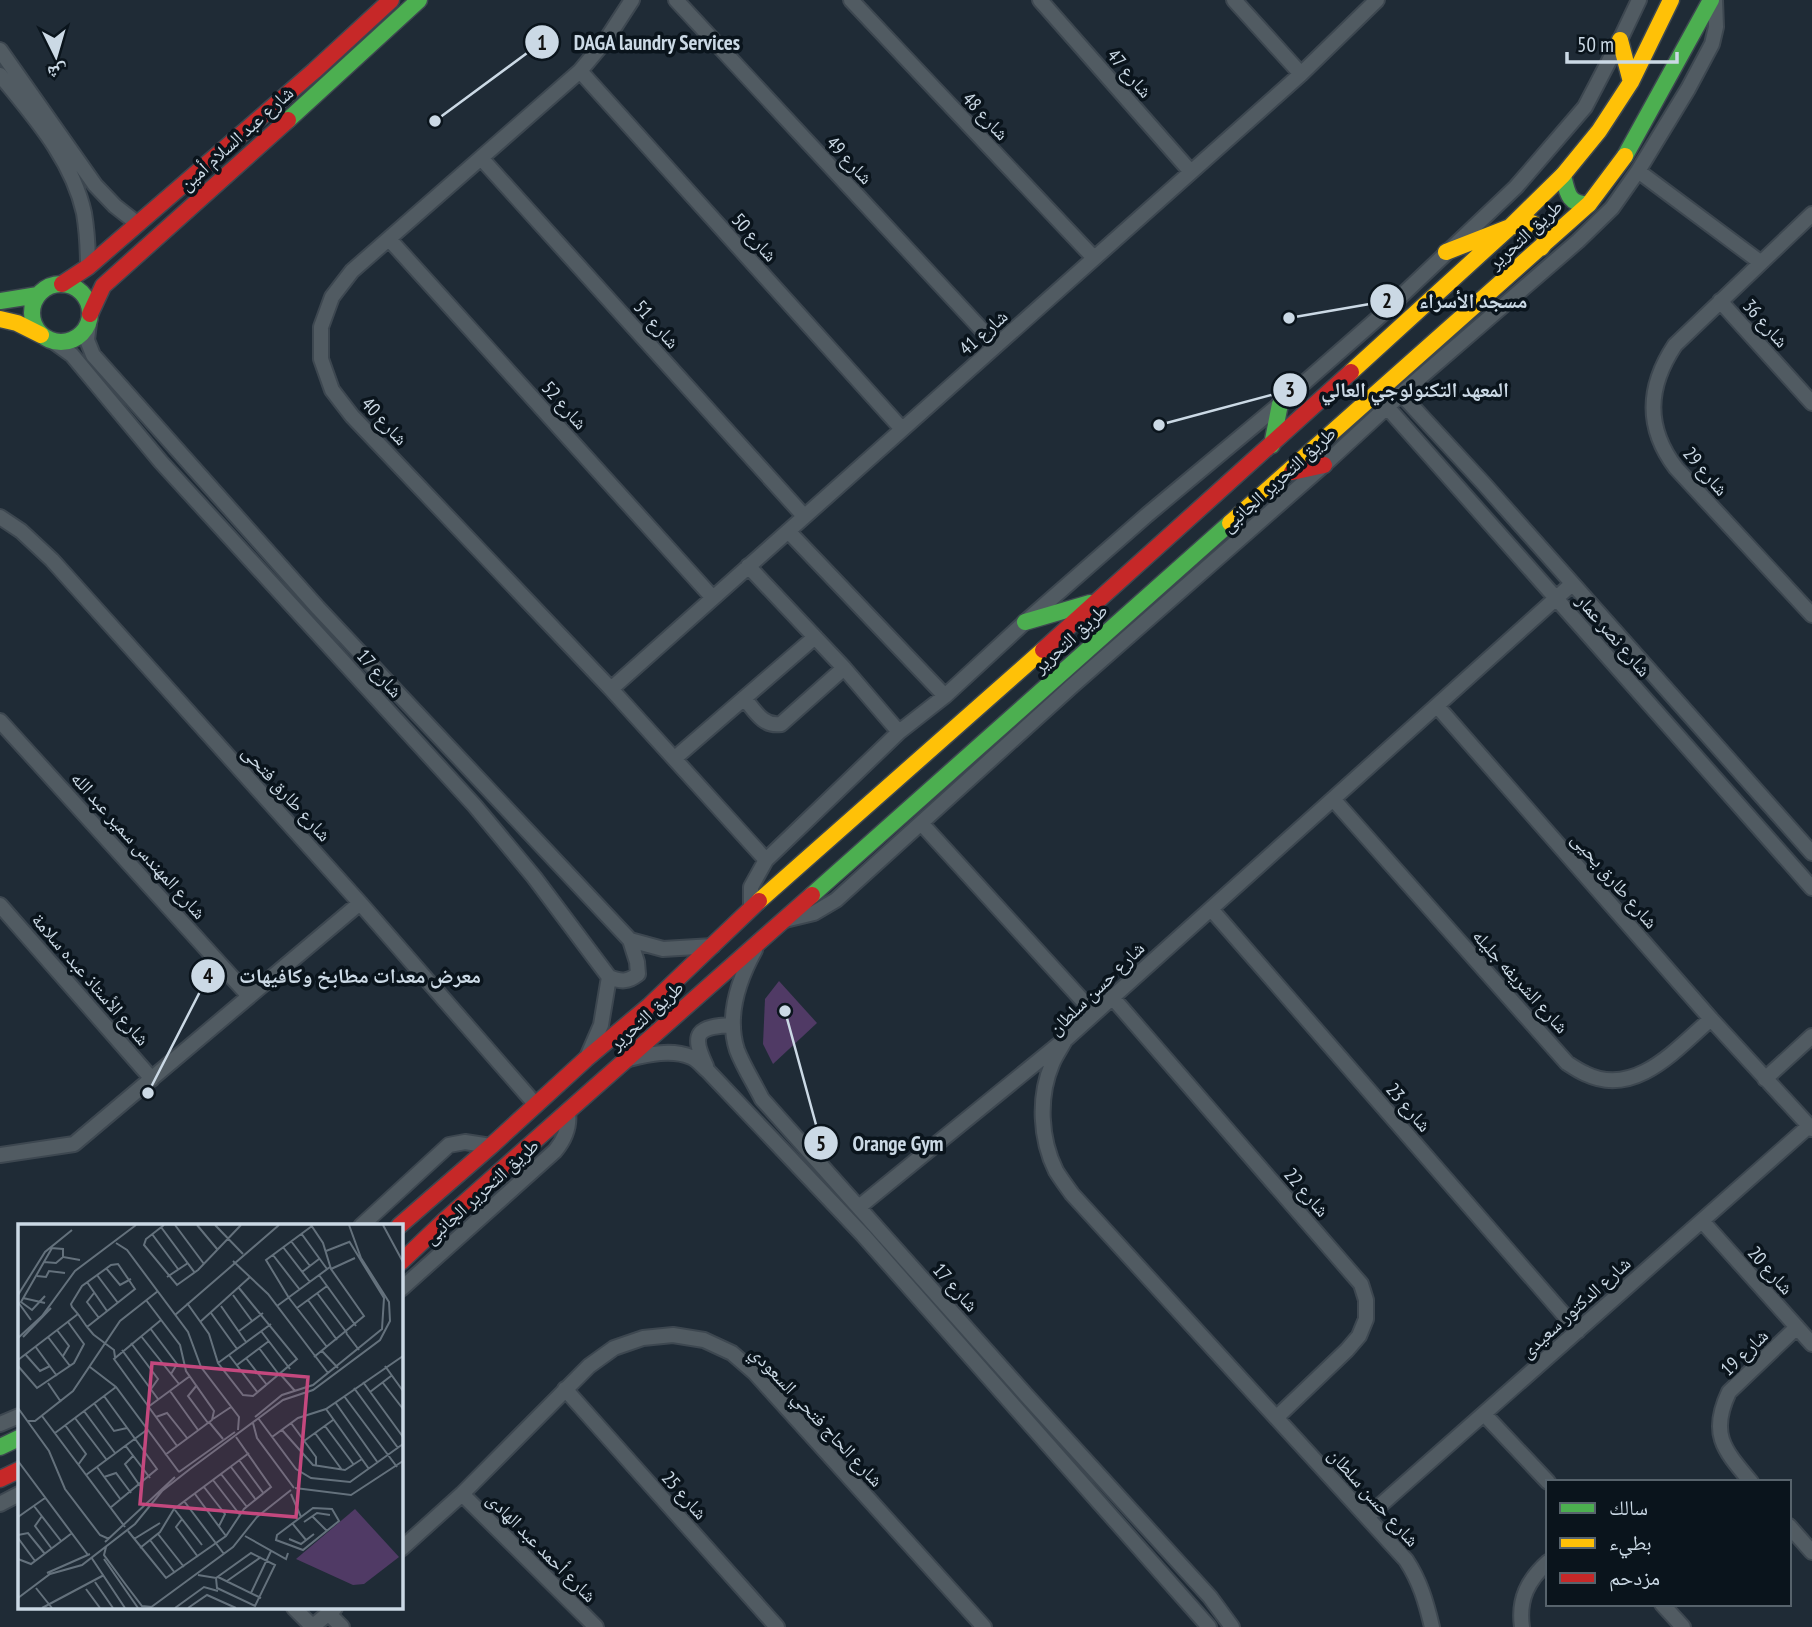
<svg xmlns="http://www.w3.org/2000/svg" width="1812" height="1627" font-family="'PT Sans Narrow','Noto Naskh Arabic',sans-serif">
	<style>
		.green { fill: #503a65 }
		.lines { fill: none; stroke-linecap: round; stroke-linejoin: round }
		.street-casing { stroke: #3d4750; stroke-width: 18 }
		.fast-casing { stroke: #3d4750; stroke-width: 19 }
		.slow-casing { stroke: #3d4750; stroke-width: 19 }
		.jam-casing { stroke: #3d4750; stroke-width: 19 }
		.street { stroke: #515b62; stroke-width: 14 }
		.fast { stroke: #4caf50; stroke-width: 16 }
		.slow { stroke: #ffc107; stroke-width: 16 }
		.jam { stroke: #c62828; stroke-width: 16 }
		.labels { text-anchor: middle; stroke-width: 7; stroke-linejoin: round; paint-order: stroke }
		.street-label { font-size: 19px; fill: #cbd9e5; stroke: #0a141c }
		.inset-road { fill: none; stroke: #64717c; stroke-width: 2 }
		.view { fill: #c4487e; fill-opacity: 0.15; stroke: #c4487e; stroke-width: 3.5 }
		.inset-edge { fill: none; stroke: #cbd9e5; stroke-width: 3.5 }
		.leader { fill: none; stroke: #cbd9e5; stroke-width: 2.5 }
		.callout-dot { fill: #cbd9e5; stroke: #0a141c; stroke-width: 2.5 }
		.mark-label { font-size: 21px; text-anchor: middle; font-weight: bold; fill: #111 }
		.callout-label { font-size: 21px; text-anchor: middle; font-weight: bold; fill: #cbd9e5; stroke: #0a141c; stroke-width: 7; stroke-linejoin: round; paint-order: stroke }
	</style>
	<rect width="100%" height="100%" fill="#1f2b36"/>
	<path class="green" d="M779,981L817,1023L773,1064L763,1044L765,999Z"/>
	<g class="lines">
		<defs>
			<path id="street" d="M632,0L606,40L580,71L352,271L332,297L321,327V359L332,390L352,416L611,689L766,860
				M676,0L996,345
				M851,0L1094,258
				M1040,0L1191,172
				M1234,0L1301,74
				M0,50L95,185L115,206L138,224
				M580,71L902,429
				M0,75C34,117 72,159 84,213C87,231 88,249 88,267
				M481,158L804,516
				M1638,171L1760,262
				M1812,214L1675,345C1647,387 1645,427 1676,468L1812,615
				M389,239L713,598
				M1720,301L1812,403
				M89,323L87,340L93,355L318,608L630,940L663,949L713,946
				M54,342L72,355L161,462L475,806L534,877L609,977L601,1025L588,1055
				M1401,394L1484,484L1812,853
				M1387,407L1812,888
				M0,517L21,531L52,560L360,903L536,1105
				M788,531L945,696
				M748,566L844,668L899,732
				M611,689L1301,74L1377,0
				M744,698C755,711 763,727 781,724L844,668
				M1437,706L1711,1019L1812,1129
				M0,721L249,996
				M675,758L815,637
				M1333,799L1567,1063C1573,1067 1579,1071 1586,1074C1636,1098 1677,1048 1711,1019
				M921,823L1094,1013
				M0,905L152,1079
				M751,908V887L766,860L899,732L945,696L1025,622L1147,515L1280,404L1378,318L1516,187L1585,107L1620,40L1639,0
				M1211,909L1578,1331
				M785,920L814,913L836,900L1072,686L1324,465L1401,394L1578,241L1612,208L1638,171L1688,89L1712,44L1716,27L1715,0
				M755,950C739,979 726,1016 737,1050C743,1066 754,1083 762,1099L1026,1395L1210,1597L1232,1627
				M609,977C621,982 628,982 638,974L637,962L630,940
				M1112,997L1361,1284L1366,1300V1319L1359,1336L1347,1350L1277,1417
				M629,1059C649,1054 672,1049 691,1057C697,1059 703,1067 708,1071L863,1235L1209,1627
				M706,1066C690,1032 698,1027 732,1025
				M1765,1079L1812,1036
				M0,1155L74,1144L360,903
				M859,1207L1058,1045
				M1702,1221L1812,1344
				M361,1226L449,1145L465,1142L491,1146
				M401,1289L555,1151C565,1139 570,1127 568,1112
				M565,1389L777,1627
				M1484,1414L1548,1482
				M0,1424L19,1416
				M1751,1482C1724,1450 1709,1434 1729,1392L1797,1327
				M462,1494L596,1627
				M0,1504L19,1494
				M1367,1517L1809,1126
				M1789,1526L1812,1552
				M401,1549L462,1494L589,1366L614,1348L643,1338L673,1335L704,1340L732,1353L755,1373L984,1627
				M1662,1604L1683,1627
				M294,1608L313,1627
				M329,1614L342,1627
				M312,1627L335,1608
				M1432,1627C1426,1602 1420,1581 1406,1560L1072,1194C1067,1187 1061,1179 1056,1171C1040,1139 1038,1097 1052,1064C1055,1056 1061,1048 1065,1040L1572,584
				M1522,1627C1518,1599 1528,1580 1548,1562"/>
			<path id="fast" d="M288,120L419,0
				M1625,156L1711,0
				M1563,175C1567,192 1568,205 1589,204
				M32 313a29 29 0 1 1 58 0a29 29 0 1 1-58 0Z
				M0,301L38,295
				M1272,445L1280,404
				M1025,622L1090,603
				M812,895L1230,523
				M0,1447L19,1438"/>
			<path id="slow" d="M1620,40L1631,82
				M1446,252L1510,227L1532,223C1541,227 1545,233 1545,243L1541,248
				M0,319L17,323L41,335
				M1351,372L1510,227L1563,175L1599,131L1631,82L1671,0
				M1230,523L1589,204L1625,156
				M759,901L1043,650"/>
			<path id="jam" d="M62,284L88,267L314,71L391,0
				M90,314L103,286L288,120
				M1292,472L1324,465
				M1043,650L1351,372
				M399,1226L491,1146L586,1059L649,1006L759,901
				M401,1262L445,1220L812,895
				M0,1479L19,1470"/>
		</defs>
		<use href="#street" class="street-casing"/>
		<use href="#fast" class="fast-casing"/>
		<use href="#slow" class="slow-casing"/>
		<use href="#jam" class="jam-casing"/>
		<use href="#street" class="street"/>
		<use href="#fast" class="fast"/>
		<use href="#slow" class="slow"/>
		<use href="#jam" class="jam"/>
	</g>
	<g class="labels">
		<g class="street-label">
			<text transform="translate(1130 73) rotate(49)" y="7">شارع 47</text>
			<text transform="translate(986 116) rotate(47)" y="7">شارع 48</text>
			<text transform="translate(236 138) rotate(-42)" y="7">شارع عبد السلام أمين</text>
			<text transform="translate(850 160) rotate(47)" y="7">شارع 49</text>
			<text transform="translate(1525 234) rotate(-42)" y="7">طريق التحرير</text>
			<text transform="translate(755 237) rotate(48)" y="7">شارع 50</text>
			<text transform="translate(1766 323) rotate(48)" y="7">شارع 36</text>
			<text transform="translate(657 324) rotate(48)" y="7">شارع 51</text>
			<text transform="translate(983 332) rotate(-42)" y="7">شارع 41</text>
			<text transform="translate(565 405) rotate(48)" y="7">شارع 52</text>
			<text transform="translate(385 421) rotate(47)" y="7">شارع 40</text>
			<text transform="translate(1706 471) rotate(49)" y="7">شارع 29</text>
			<text transform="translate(1278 479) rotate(-42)" y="7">طريق التحرير الجانبى</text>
			<text transform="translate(1614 635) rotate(49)" y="7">شارع نصر عمار</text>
			<text transform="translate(1070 638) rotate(-42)" y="7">طريق التحرير</text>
			<text transform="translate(380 673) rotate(48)" y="7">شارع 17</text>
			<text transform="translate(287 793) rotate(48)" y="7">شارع طارق فتحى</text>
			<text transform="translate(139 845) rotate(48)" y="7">شارع المهندس سمير عبد الله</text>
			<text transform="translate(1615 880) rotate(49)" y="7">شارع طارق يحيى</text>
			<text transform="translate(91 979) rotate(49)" y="7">شارع الأستاذ عبده سلامة</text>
			<text transform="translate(1521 981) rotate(48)" y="7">شارع الشريفه جليله</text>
			<text transform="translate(1096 988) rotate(-44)" y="7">شارع حسن سلطان</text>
			<text transform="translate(646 1015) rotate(-42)" y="7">طريق التحرير</text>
			<text transform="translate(1409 1107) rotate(49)" y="7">شارع 23</text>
			<text transform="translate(481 1191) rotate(-42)" y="7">طريق التحرير الجانبى</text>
			<text transform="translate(1307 1192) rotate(49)" y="7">شارع 22</text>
			<text transform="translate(1771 1270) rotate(48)" y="7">شارع 20</text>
			<text transform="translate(956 1287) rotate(48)" y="7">شارع 17</text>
			<text transform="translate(1575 1307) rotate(-42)" y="7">شارع الدكتور سعيدى</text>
			<text transform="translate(1744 1352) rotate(-44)" y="7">شارع 19</text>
			<text transform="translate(817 1416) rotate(47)" y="7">شارع الحاج فتحي السعودي</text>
			<text transform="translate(685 1495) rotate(48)" y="7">شارع 25</text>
			<text transform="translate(1374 1497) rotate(48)" y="7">شارع حسن سلطان</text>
			<text transform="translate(542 1547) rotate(45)" y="7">شارع أحمد عبد الهادى</text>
		</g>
	</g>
	<g transform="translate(18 1224)">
		<rect width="385" height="385" fill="#1f2b36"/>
		<path d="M337,285L381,333L346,360L335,361L278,335Z" fill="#503a65"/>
		<path class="inset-road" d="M146,1L128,15L126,21L159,61L180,46L223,1M157,1L186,40M179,1L199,25M197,1L225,30M293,1L305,19L313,45L346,92L296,133M365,1L385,38M143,3L177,49M283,9L309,45M134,10L160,45M273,17L292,42M98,19L109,26L170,108L183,143L221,193L220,206M265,23L292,58M33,24L45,25V33L62,36M308,27L331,18M255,31L282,66M215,37L250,70L310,149M26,38L38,39L45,33M88,44L102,61L113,55M313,45L337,34M284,48L301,35M79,51L100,79M301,51L338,102M19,52L28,53L31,47L47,49M149,53L170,39M69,58L89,87M76,69L69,78L81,94M299,69L329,109M0,71L27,28L54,6M215,71L234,97M27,72L14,86L3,78L34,24M5,74L27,79M271,74L248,36L294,2M271,74L309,123M128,76L162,121L168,147L196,187L194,196L147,231M290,76L319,116M0,78L13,96M169,79L191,110L200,139L225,171L235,172L279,135L221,64M203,82L228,118M259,82L312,43M279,84L309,62M193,89L219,125M157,91L261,1M143,96L96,135L159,222M182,98L232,53M69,103L117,65L100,40L93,41L64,62L53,80L54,83L60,90L69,103L75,110L76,111L96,126L97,133M132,104L159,140L153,150M39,106L51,122L45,132M221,107L245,89M243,107L272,145M328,109L341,126M123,112L161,160M5,113L33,84M30,113L52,142M0,114L24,92L57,47L118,1M113,119L140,155L133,165M17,122L39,152M241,124L262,152M104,126L140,175M304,127L320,144M7,130L22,147L32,142M211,131L240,169M228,134L249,161M0,136L60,90M200,139L253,100M219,141L251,117M0,142L19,164L56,139L66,120L50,98M367,142L385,167M72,143L98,163L161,248M263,151L277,167M345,158L385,213M30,159L43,178M365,159L385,185M179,161L170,172L190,199M336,164L380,224M152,167L180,206M352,168L373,152M86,172L139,245L92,284M326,172L379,243M317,178L360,239M76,179L96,207L109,204M130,183L172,152M0,184L31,227L47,265L82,311L91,315M308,185L351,245M66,187L97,229M24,192L107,303M138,193L149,189L169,214M237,193L264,171L295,161L364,105L366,74L331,17M57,194L88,235M240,194L278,245L293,254L332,258L385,220M195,195L213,183M10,197H17L55,167L102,97L140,67M191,198L205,215M235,199L239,214L276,264M273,199L298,233V242M47,201L68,230L60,241M307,202L336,241M264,206L295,241L327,246L344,235M37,209L98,163M297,209L324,246M254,213L280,194L308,185L385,132M286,217L315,196M107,221L132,254M115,232L107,240L122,262M221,236L246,270M0,237L70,331M79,243L103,276M213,243L238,276M161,248L217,208M203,250L229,283M68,251L130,205M86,253L98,249L113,269M195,256L222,291M186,263L207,290L201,302M277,264L333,271L385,237M177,270L208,312M273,270L283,293M166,277L206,330M16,282L43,317M295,284L314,285L321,297L285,326L258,316L259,311ZM157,286L184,321M24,292L17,302L34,325M294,292L309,307M0,293L27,274M164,295L158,303L180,333M286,298L299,289L312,291M274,299L288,316M110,307L148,354L208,312L226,285L253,263L218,213M140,310L166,343M0,311L10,309L27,330M227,312L268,335L270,329M0,314L17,337M116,315L142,299M271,315L283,320L296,310M132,316L157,349M87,318L157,253M88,323L86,331L108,361L124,382L134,383M122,324L142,308L156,285L231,229M73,333L107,384M0,335L13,340L54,309M86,335L120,384M29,349L72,330M180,351L198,354L233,329L257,341L237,382L199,364L198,354M200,353L243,374M209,357L243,333M77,358L95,384M18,364L34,384M68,365L82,384M233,369L253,327M0,374L32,350L64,341L117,300L144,267L172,245L265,176L295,166L362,116L372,97L371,78L343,34L331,1M24,384L86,351M132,384L215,323L239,293L273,266M157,384L186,363L200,367M170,384L189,371L218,384"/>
		<path class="view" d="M134,139L290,153L278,293L122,280Z"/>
		<rect width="385" height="385" class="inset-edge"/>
	</g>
	<path class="leader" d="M435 121L542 42M1289 318L1387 301M1159 425L1290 390M148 1093L208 976M785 1011L821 1143"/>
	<g class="callout-dot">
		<circle cx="435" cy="121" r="7"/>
		<circle cx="1289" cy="318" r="7"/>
		<circle cx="1159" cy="425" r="7"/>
		<circle cx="148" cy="1093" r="7"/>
		<circle cx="785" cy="1011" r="7"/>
		<circle cx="542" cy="42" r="18"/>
		<circle cx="1387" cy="301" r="18"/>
		<circle cx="1290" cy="390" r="18"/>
		<circle cx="208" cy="976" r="18"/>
		<circle cx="821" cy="1143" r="18"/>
	</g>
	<g class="mark-label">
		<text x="542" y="50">1</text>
		<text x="1387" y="308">2</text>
		<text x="1290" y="397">3</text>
		<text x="208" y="983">4</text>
		<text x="821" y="1151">5</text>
	</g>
	<g class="callout-label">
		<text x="657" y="50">DAGA laundry Services</text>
		<text x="1473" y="308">مسجد الأسراء</text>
		<text x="1415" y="397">المعهد التكنولوجي العالي</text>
		<text x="360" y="983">معرض معدات مطابخ وكافيهات</text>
		<text x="898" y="1151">Orange Gym</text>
	</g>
	<rect x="1546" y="1480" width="245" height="126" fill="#0a141c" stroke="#57636c" stroke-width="2"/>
	<rect x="1560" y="1503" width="35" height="10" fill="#4caf50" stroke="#57636c" stroke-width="2"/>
	<text x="1609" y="1515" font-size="21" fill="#cbd9e5">سالك</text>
	<rect x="1560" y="1538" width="35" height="10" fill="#ffc107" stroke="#57636c" stroke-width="2"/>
	<text x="1609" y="1550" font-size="21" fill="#cbd9e5">بطيء</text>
	<rect x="1560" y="1573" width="35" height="10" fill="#c62828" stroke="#57636c" stroke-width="2"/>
	<text x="1609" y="1585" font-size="21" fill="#cbd9e5">مزدحم</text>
	<g transform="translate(56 56) rotate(175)" stroke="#0a141c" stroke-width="5" paint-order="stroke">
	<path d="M0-5L12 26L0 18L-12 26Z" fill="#cbd9e5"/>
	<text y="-10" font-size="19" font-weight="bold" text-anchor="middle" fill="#cbd9e5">ش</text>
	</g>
	<path d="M1567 52v10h110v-10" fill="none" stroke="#cbd9e5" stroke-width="3.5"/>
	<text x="1577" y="52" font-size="21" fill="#cbd9e5" stroke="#0a141c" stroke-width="5" paint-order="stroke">50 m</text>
</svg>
